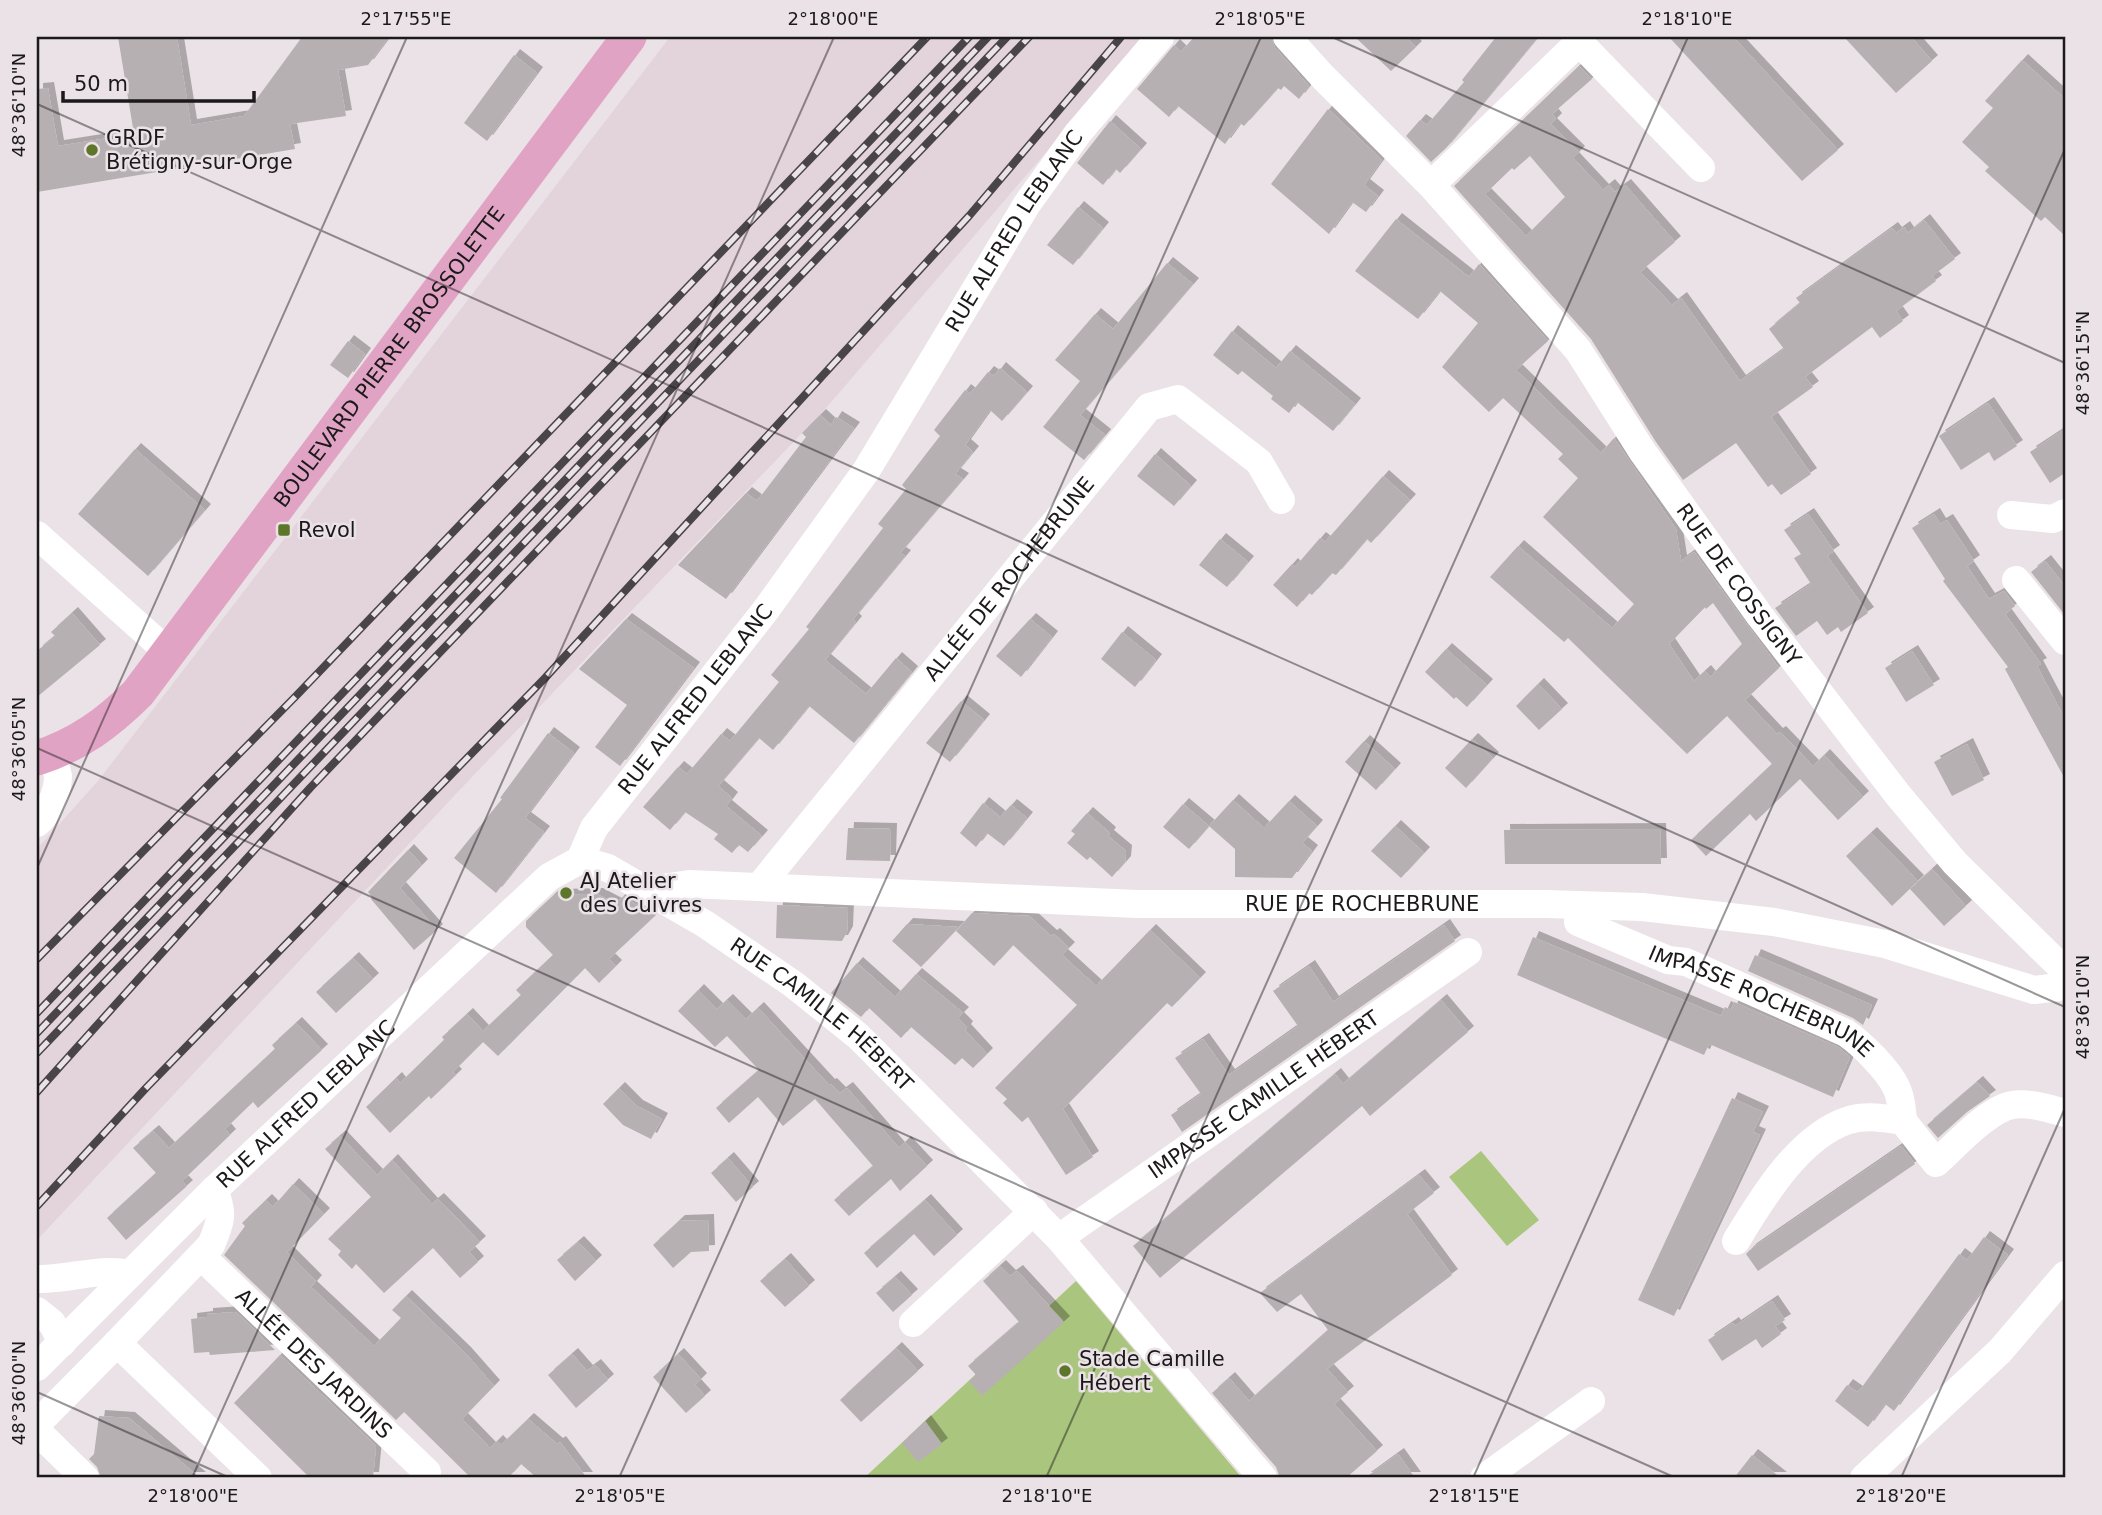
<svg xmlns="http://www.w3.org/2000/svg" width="2102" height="1515" font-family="'DejaVu Sans',sans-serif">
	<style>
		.built { fill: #e3d3db }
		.garden { fill: #aac57d }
		.building { fill: #b7b0b3; fill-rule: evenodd; filter: url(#shadow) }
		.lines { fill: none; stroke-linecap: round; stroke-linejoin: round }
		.minor { stroke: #fff; stroke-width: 28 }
		.major { stroke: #e1a3c4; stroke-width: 35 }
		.rail-casing { stroke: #494546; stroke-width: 8 }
		.rail { stroke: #eae2e6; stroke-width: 5; stroke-dasharray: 16; stroke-linecap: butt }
		.ticks { fill: none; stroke: #1c191a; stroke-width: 2; stroke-opacity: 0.45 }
		.poi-dot { fill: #5d7629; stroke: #eae2e6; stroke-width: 2.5 }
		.labels { text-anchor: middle; stroke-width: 5; stroke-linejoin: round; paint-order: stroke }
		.poi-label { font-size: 21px; fill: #1c191a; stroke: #eae2e6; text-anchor: start }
		.street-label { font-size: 21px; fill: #1c191a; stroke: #eae2e6 }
		.neatline { fill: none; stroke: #1c191a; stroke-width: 2.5 }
		.ticks-label { font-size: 18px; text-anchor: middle; fill: #1c191a }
	</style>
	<defs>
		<filter id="shadow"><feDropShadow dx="6" dy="-6" stdDeviation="0" flood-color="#0004"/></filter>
	</defs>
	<rect width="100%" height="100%" fill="#eae2e6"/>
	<path class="built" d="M670,37H1145L826,408L470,779L37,1240V849L98,781Z"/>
	<path class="garden" d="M1481,1151L1539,1220L1507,1246L1449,1177Z
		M1076,1281L1242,1478H864Z"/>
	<path class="building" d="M118,37H177L191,125L244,116L302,37H389L368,65L338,70L346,116L290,124L295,149L37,192V89L48,88L58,146L134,134Z
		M1194,37H1271L1275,48L1309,86L1299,99L1284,86L1281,90L1278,88L1244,126L1240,123L1225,144L1178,106L1169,117L1137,89L1174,45L1181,52Z
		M1355,37H1405L1416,47L1391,71Z
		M1496,37H1538L1446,148L1431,162L1406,136L1420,120L1427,125L1464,82L1462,80Z
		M1669,37H1733L1838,150L1802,181Z
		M1844,37H1911L1932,61L1896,93Z
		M514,55L537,73L487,141L464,123Z
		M2022,60L2065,99V236L2045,217L2041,221L1985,171L1989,167L1962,142L1993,108L1985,101Z
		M1579,66L1592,79L1552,114L1556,119L1551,124L1579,152L1573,158L1603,190L1609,185L1615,192L1625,185L1675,242L1640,272L1672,305L1681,298L1740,381L1784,349L1769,329L1800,303L1796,298L1892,228L1896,233L1904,227L1908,233L1924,220L1955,259L1932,276L1936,281L1896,311L1903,321L1880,338L1872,327L1805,377L1813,387L1771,417L1811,474L1781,495L1772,484L1768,487L1736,443L1683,480L1656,442L1591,339L1454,186ZM1530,156L1565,197L1526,236L1485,194L1512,168L1514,170Z
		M1328,109L1382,160L1364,185L1378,196L1366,212L1352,202L1329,234L1271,184Z
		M1110,121L1141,149L1120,173L1116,169L1103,185L1077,163Z
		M1078,207L1103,228L1073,265L1047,245Z
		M1396,219L1469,277L1479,264L1548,341L1516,370L1601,453L1614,438L1676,529L1681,561L1694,552L1779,668L1745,700L1777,734L1780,732L1813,766L1809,770L1824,755L1863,797L1838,820L1800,779L1756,821L1750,814L1706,856L1691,840L1772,764L1727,716L1687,754L1568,638L1564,642L1490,577L1518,546L1612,628L1634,604L1543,517L1578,478L1558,459L1563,454L1503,398L1489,412L1442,367L1478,323L1440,291L1418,319L1355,271ZM1713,603L1742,644L1710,677L1705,671L1694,681L1669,644L1705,607L1706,609Z
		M1167,263L1193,284L1080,415L1105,435L1084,460L1043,427L1080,381L1055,360L1095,314L1113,329Z
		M1232,331L1276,368L1290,351L1355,404L1333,431L1297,402L1289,413L1271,399L1273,396L1242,371L1238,375L1213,355Z
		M348,341L365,354L348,378L330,365Z
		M1000,368L1027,392L1002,421L990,410L965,445L973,452L955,474L963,479L900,553L905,556L853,619L856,622L825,660L866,694L896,658L912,672L854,743L809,706L773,750L759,738L718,786L732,798L726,806L762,836L748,852L739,845L732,853L714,839L718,834L685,812L670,830L643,807L678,767L687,774L721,734L730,741L779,682L771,675L809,629L806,627L883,528L878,524L906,489L902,485L940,436L934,430L965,390L970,394L988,372L994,376Z
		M1988,403L2017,446L1994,461L1989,452L1961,470L1939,436Z
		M820,415L831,425L836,417L854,428L726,599L678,565L746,493L757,501L806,437L802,433Z
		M2065,429V473L2050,483L2030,452Z
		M135,449L205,510L148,576L78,514Z
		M1155,454L1191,486L1174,506L1137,476Z
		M1383,476L1410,500L1371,543L1367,539L1336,575L1332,573L1312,595L1309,593L1297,607L1273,585L1292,564L1295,567L1320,538L1325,542Z
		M1808,514L1834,551L1827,556L1868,613L1841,632L1838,627L1827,635L1817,621L1796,636L1775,608L1811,584L1794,558L1801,554L1784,530Z
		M1934,514L1940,524L1947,520L1974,561L1967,566L1989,599L2004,591L2015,606L2005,614L2041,664L2037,666L2065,719V779L2005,669L2008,667L1943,581L1945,579L1912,528Z
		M1220,539L1248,562L1227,587L1199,565Z
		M2045,561L2065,586V615L2031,572Z
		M72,613L100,645L37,697V651L55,636L51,632Z
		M626,619L694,668L620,766L595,747L627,705L579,669Z
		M1030,619L1052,637L1021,677L996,656Z
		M1122,632L1156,660L1135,687L1101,659Z
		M1446,649L1487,685L1467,707L1456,697L1454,699L1425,672Z
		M1912,651L1934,685L1906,702L1885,668Z
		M1538,684L1562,709L1539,730L1516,706Z
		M961,701L984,720L950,762L926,743Z
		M548,733L574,753L525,818L544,832L496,893L454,858L502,799L500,798Z
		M1472,739L1493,758L1466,788L1445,768Z
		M1364,741L1395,769L1376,790L1345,762Z
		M1967,744L1984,780L1952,796L1934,762Z
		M1233,800L1264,828L1289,801L1317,826L1302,843L1312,851L1292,878L1235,877V849L1209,826Z
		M983,803L1000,817L1011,805L1027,818L1004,846L987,833L976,847L960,833Z
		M1183,804L1209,826L1189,849L1163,827Z
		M1087,813L1110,833L1108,836L1126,851L1125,862L1112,877L1090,857L1087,860L1067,843L1075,834L1071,831Z
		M1395,826L1424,853L1401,878L1371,851Z
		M848,828L891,829L890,861L846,860Z
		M1660,829L1661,864H1505L1504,830Z
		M1871,833L1918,881L1892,906L1846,856Z
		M408,850L422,865L400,888L437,930L414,950L371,899L372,897L368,892Z
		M1932,869L1966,906L1944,926L1910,889Z
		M597,894L616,904L622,897L656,915L609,959L616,966L599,983L585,968L498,1056L483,1042L453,1072L456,1075L431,1099L429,1096L390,1133L366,1107L396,1078L400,1083L444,1040L442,1037L467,1014L483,1031L521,995L516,990L553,955L526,927V921L554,895Z
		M777,905L848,908L847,932L842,941L776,938Z
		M972,913L1029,916L1051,936L1054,934L1069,948L1062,955L1096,986L1150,930L1200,978L1172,1007L1167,1003L1063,1109L1093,1157L1066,1175L1028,1117L1022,1122L1003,1103L1007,1099L995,1088L1077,1005L1013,945L994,966L956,931Z
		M907,924L959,927L921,967L892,941Z
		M1444,925L1455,941L1182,1132L1171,1115L1201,1094L1175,1058L1203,1039L1229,1075L1298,1026L1273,991L1309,966L1333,1002Z
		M1533,937L1721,1016L1725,1007L1731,1010L1734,1002L1838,1047L1850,1057L1833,1097L1709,1044L1704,1055L1517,975Z
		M1755,955L1872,1005L1863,1025L1853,1018L1748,971Z
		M353,958L373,979L336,1013L316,992Z
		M857,963L895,997L916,974L963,1013L958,1018L967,1027L965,1030L987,1054L973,1068L962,1058L955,1065L911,1027L901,1038L869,1008L861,1017L831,993Z
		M698,990L717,1009L727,1000L746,1019L758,1008L829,1085L831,1084L840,1093L847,1088L899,1148L905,1142L927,1166L900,1191L891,1179L849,1216L834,1200L873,1166L815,1099L783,1126L758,1097L729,1123L716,1108L759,1070L727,1036L715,1047L678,1011Z
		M1441,1000L1468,1032L1370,1116L1362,1106L1160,1278L1133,1246L1335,1074L1343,1084Z
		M296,1023L322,1050L258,1108L253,1102L225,1129L230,1135L182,1181L187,1186L126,1240L107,1218L156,1173L133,1148L153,1131L169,1148L275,1049L272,1045Z
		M1977,1082L1990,1096L1967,1112L1938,1138L1927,1125Z
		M619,1088L637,1106L662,1119L651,1139L623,1125L603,1104Z
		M1732,1098L1763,1112L1753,1132L1760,1135L1674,1316L1638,1300Z
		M340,1136L377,1175L392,1160L432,1204L438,1199L480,1242L469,1252L478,1262L460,1278L433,1248L384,1293L356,1264L352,1269L338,1255L341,1251L328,1239L371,1197L325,1149Z
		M1901,1146L1915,1164L1758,1271L1746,1254L1751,1249Z
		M728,1158L753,1187L736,1202L711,1173Z
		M1419,1175L1434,1193L1407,1214L1452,1275L1327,1369L1348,1392L1334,1404L1377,1451L1346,1478H1280L1276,1467L1212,1393L1229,1378L1249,1401L1328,1330L1301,1294L1277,1312L1260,1293Z
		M293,1184L324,1214L287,1252L316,1281L311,1287L374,1346L401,1318L392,1310L406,1296L465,1353L494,1386L462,1419L490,1448L497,1441L501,1445L528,1419L557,1444L560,1442L587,1478H537L521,1464L508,1478H471L404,1412L396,1420L224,1255L245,1226L242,1223L266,1200L273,1207Z
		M925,1200L957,1235L934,1256L914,1234L877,1268L864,1253Z
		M708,1220L709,1251L691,1252L673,1268L653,1245L679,1221Z
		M1984,1237L2008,1255L1894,1411L1885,1404L1868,1427L1835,1401L1847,1385L1857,1392L1862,1387L1959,1254L1967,1260Z
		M578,1242L596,1261L575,1281L557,1260Z
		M785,1259L809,1286L785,1307L760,1281Z
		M1000,1266L1010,1276L1017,1271L1064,1322L982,1396L969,1381L976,1375L968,1366L1019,1322L983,1281Z
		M895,1277L912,1295L893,1312L876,1293Z
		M1772,1301L1785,1320L1775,1326L1781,1334L1762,1348L1756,1339L1722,1361L1708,1340L1733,1323L1735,1326Z
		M236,1312L275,1350L210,1355L209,1352L194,1353L191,1319L207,1317V1314Z
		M896,1348L918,1371L861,1422L840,1400Z
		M572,1354L587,1371L595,1365L608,1380L576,1408L548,1375Z
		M678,1354L701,1379L695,1385L705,1396L686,1413L653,1377Z
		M280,1355L376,1446L373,1478L309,1477L234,1403Z
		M99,1416L129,1418L200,1478H101L97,1467L89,1459L94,1454Z
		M925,1421L942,1444L918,1462L902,1443Z
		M1398,1454L1415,1478H1365Z
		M1752,1455L1781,1478H1734Z"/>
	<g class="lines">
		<g class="minor">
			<path id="s1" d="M1287,37L1323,77L1431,185L1578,350L1642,451L1760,616L1898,795L1955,863L2065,971"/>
			<path d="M1431,185L1579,42L1701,168"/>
			<path d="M2011,515L2053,519L2065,513"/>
			<path d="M37,535L168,652"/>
			<path d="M2016,580L2065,641"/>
			<path d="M37,823C49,813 58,792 58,776C57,769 53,761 50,754"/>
			<path id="s2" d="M580,860L608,868L705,924L793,984L858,1036L1059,1238L1263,1478"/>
			<path id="s3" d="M759,887L1149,407L1178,399L1259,462L1281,500"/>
			<path id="s4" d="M649,890L689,884L1137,904H1546L1642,907L1774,922L1885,944L2034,990L2059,987L2065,983"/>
			<path id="s5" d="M1578,922L1668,960L1686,962L1846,1033C1862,1044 1888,1070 1896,1087C1901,1097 1902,1109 1903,1121"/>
			<path id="s6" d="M1059,1238L1468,952"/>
			<path d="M1736,1241C1762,1198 1799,1136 1849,1120C1867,1115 1885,1118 1903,1121L1936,1163C1955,1146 1981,1117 2005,1107C2022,1100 2048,1108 2065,1113"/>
			<path id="s7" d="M201,1256L427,1472"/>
			<path d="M37,1279C69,1280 99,1267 130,1274"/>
			<path d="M37,1311L52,1323L62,1343"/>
			<path d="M913,1323L1034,1211"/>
			<path d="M117,1343L258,1478"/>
			<path id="s8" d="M37,1367L214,1190L549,877L580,860L594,828L765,611L866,471L1027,204L1078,133L1160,37"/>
			<path d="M37,1424L117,1343L211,1245C221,1222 224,1213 214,1190"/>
			<path d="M37,1431L85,1478"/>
			<path d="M1484,1478L1591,1401"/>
			<path d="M1864,1478L2000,1351L2065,1275"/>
		</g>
		<path class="major" id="s9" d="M37,758C78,745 108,723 138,693L629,37"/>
		<defs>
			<path id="rail" d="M37,959L295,697L927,37
				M37,1013L969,37
				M37,1033L988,37
				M37,1053L1007,37
				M37,1092L310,788L1029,37
				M37,1206L146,1088L545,678L969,216L1121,37"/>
		</defs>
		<use href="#rail" class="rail-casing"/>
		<use href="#rail" class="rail"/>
	</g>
	<path class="ticks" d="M1332,37L2065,363M37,104L2065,1007M37,748L1676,1478M37,868L407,37M37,1392L230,1478M192,1478L834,37M619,1478L1261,37M1046,1478L1688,37M1473,1478L2065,149M1901,1478L2065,1108"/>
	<g class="poi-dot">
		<circle cx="92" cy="150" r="7"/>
		<rect x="277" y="523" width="14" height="14" rx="3.5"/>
		<circle cx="566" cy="893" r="7"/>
		<circle cx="1065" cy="1371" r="7"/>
	</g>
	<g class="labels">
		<g class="poi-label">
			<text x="106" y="145">GRDF<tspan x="106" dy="24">Brétigny-sur-Orge</tspan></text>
			<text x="298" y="537">Revol</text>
			<text x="580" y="888">AJ Atelier<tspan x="580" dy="24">des Cuivres</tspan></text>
			<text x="1079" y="1366">Stade Camille<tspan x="1079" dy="24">Hébert</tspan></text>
		</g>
		<g class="street-label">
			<text dy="7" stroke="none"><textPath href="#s8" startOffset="1510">RUE ALFRED LEBLANC</textPath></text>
			<text dy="7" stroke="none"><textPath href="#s9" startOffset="541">BOULEVARD PIERRE BROSSOLETTE</textPath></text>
			<text dy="7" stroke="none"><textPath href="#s3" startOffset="397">ALLÉE DE ROCHEBRUNE</textPath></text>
			<text dy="7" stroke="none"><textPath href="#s1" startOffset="712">RUE DE COSSIGNY</textPath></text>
			<text dy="7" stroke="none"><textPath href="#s8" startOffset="943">RUE ALFRED LEBLANC</textPath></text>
			<text dy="7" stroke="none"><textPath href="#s4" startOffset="714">RUE DE ROCHEBRUNE</textPath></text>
			<text dy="7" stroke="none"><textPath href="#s5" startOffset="200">IMPASSE ROCHEBRUNE</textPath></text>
			<text dy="7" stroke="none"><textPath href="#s2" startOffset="289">RUE CAMILLE HÉBERT</textPath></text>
			<text dy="7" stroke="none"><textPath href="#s6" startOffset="250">IMPASSE CAMILLE HÉBERT</textPath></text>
			<text dy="7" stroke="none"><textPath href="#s8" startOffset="376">RUE ALFRED LEBLANC</textPath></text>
			<text dy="7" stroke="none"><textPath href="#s7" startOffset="156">ALLÉE DES JARDINS</textPath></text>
		</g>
	</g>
	<rect width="2102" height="1515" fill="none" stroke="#eae2e6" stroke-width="77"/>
	<path d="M63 91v10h191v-10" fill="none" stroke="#1c191a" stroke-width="3.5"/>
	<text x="74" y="91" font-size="21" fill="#1c191a" stroke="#eae2e6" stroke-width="5" paint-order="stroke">50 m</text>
	<rect x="38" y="38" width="2026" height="1438" class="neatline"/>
	<g class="ticks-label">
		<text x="406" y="25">2°17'55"E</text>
		<text x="833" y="25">2°18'00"E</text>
		<text x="1260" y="25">2°18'05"E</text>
		<text x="1687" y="25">2°18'10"E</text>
		<text transform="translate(19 105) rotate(-90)" y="6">48°36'10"N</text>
		<text transform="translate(2083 363) rotate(-90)" y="6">48°36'15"N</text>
		<text transform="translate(19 749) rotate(-90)" y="6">48°36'05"N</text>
		<text transform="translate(2083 1007) rotate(-90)" y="6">48°36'10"N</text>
		<text transform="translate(19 1393) rotate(-90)" y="6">48°36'00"N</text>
		<text x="193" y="1502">2°18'00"E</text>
		<text x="620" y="1502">2°18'05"E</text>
		<text x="1047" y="1502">2°18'10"E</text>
		<text x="1474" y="1502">2°18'15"E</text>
		<text x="1901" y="1502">2°18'20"E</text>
	</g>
</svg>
